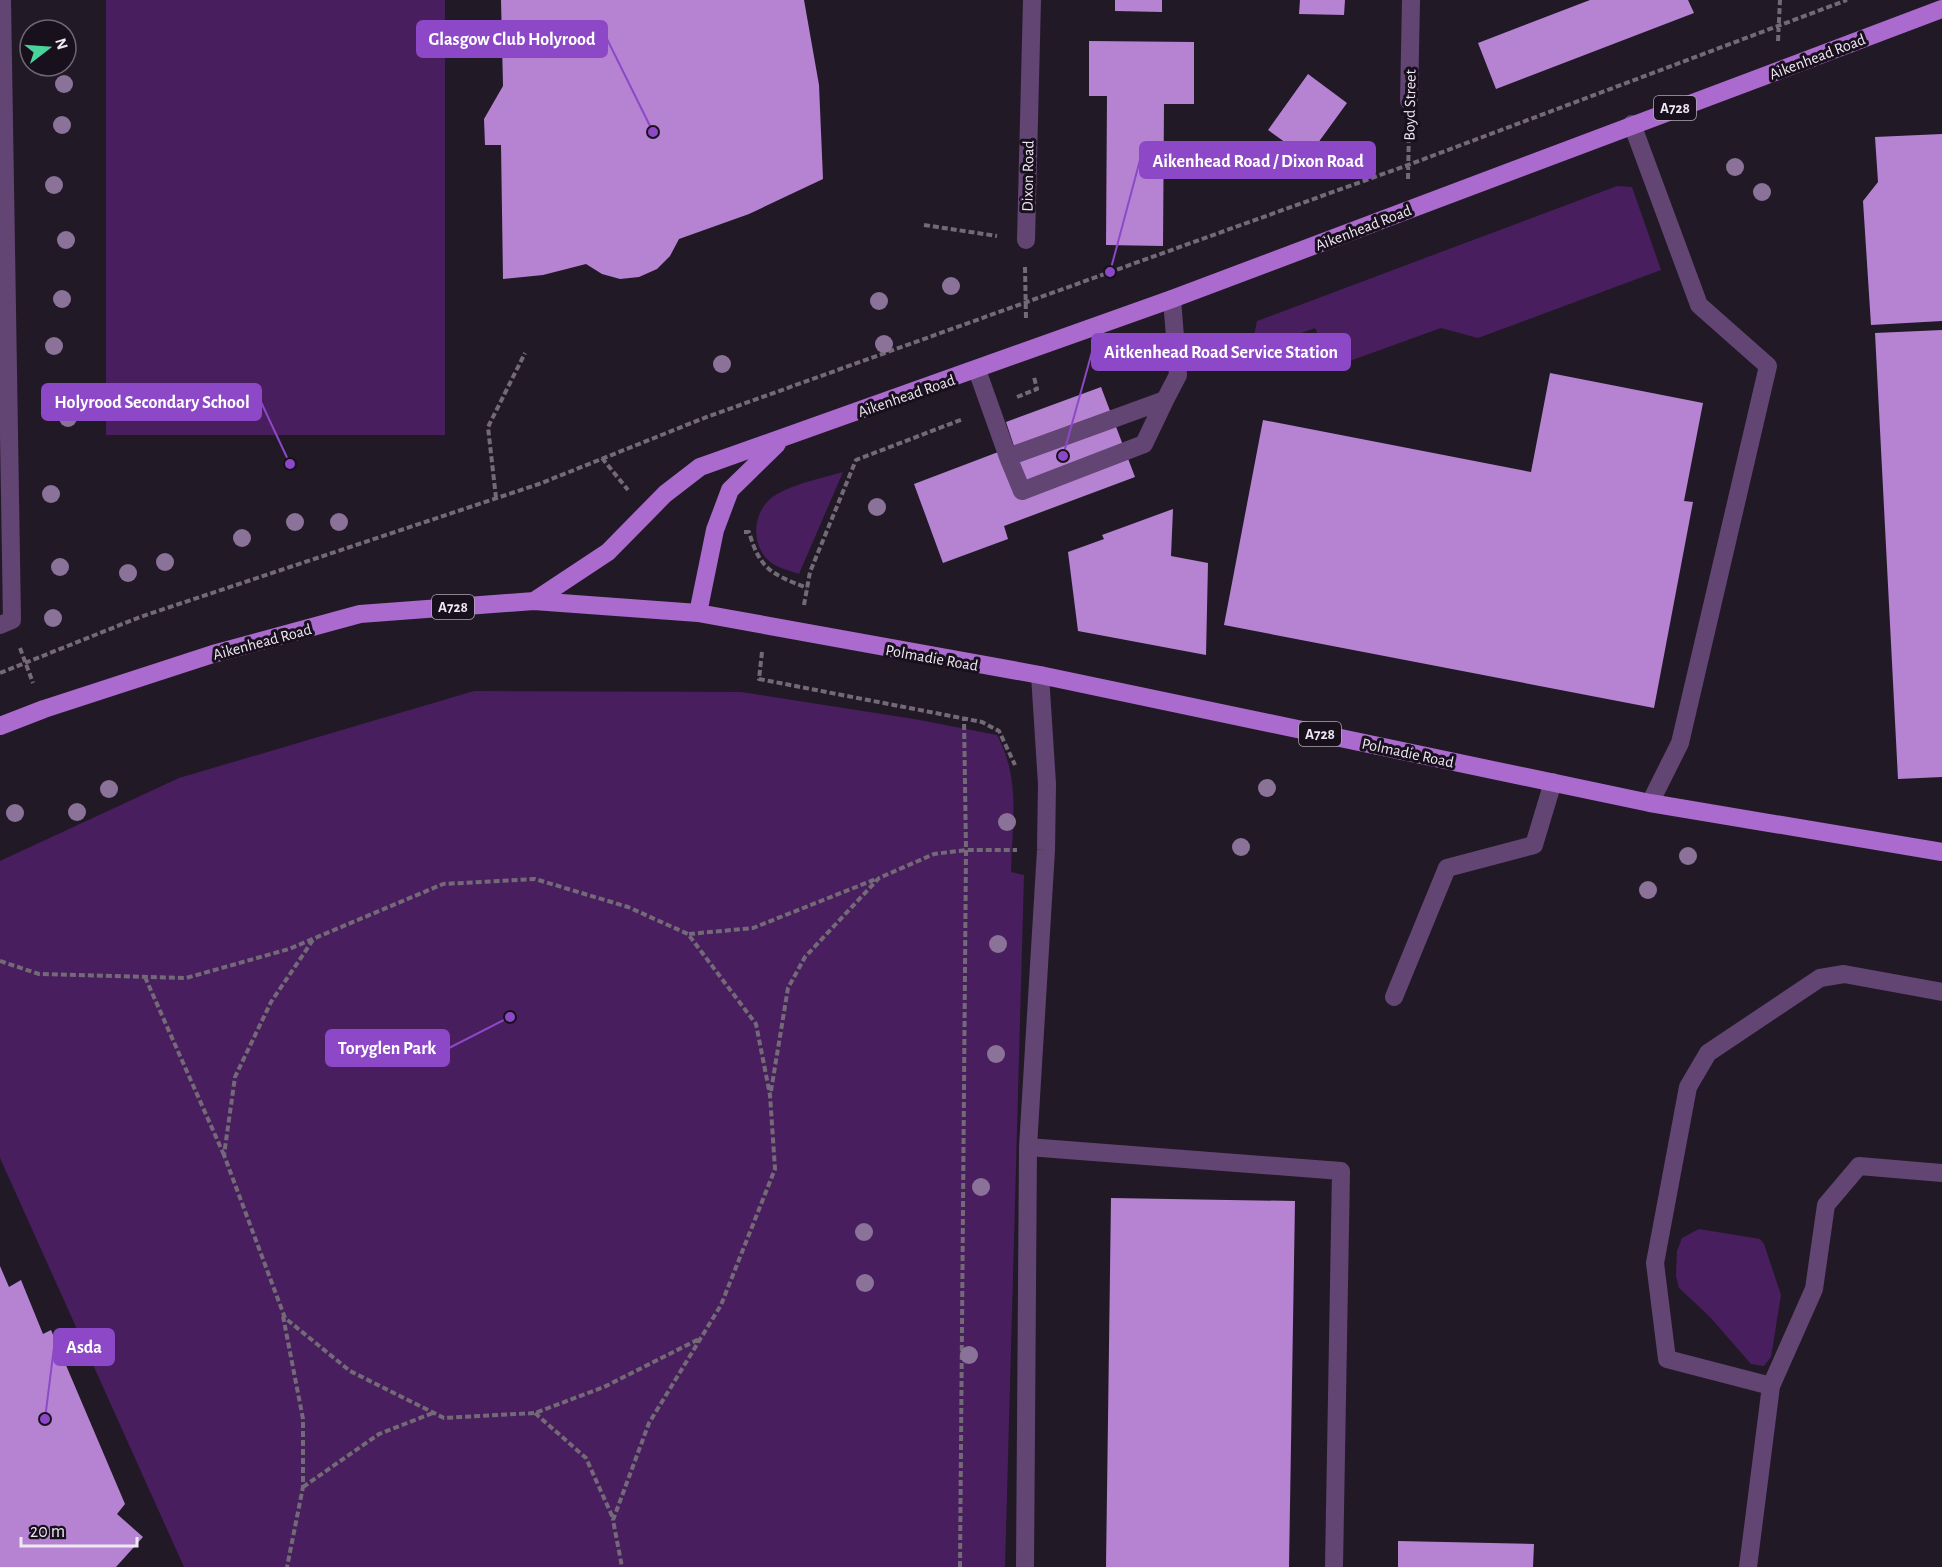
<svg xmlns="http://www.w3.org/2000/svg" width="1942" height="1567" font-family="'Alegreya Sans',sans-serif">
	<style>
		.green { fill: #491e5e }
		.building { fill: #b683d2 }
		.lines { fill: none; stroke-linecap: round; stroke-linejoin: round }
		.path { stroke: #736a77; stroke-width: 4; stroke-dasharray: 6 3; stroke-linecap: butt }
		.minor { stroke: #634574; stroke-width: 18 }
		.major { stroke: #ab6acd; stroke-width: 18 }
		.tree { fill: #8b7299 }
		.labels { text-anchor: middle; stroke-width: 6; stroke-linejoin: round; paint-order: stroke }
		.shield { fill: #18101d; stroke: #aea6b1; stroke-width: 1.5 }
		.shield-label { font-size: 15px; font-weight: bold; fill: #eee7f1 }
		.street-label { font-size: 16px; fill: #eee7f1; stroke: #18101d }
		.leader { fill: none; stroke: #8c48c6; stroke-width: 2 }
		.callout-dot { fill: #8c48c6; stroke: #18101d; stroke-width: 2 }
		.callout { fill: #8c48c6; stroke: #8c48c6; stroke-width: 2 }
		.callout-label { font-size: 18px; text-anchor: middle; font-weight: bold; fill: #fff }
	</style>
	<rect width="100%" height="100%" fill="#221927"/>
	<path class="green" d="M106,0H445V435H106Z
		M1617,186L1632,187L1661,270L1478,338L1441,328L1333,367L1315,328L1251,351L1257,321Z
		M843,472L799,574C787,570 774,567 766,558C749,538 755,506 777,494C797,483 822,478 843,472Z
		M474,691L741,692L914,719L997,735C1021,779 1012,824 1011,872L1024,875L1005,1567H184L0,1158V861L179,778Z
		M1699,1229L1760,1239L1764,1244L1781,1295L1771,1357L1764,1366L1751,1364L1710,1317L1679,1288L1676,1276L1677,1251L1682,1238Z"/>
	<path class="building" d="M501,0H804L819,85L823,179L749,214L679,239L670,256L657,269L639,277L620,279L602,274L586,264L543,275L503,279L501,145H485L484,119L503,86Z
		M1115,0H1162V12L1115,11Z
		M1300,0H1345L1344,15L1299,14Z
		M1590,0H1688L1694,13L1496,89L1478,43Z
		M1089,41L1194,42V104H1164L1163,246L1106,245L1107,96H1089Z
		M1308,74L1347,103L1307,158L1268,130Z
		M1942,134V321L1871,325L1863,201L1878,182L1875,137Z
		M1942,330V777L1898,779L1875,333Z
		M1550,373L1703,403L1684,501L1693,502L1654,708L1224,625L1263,420L1531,472Z
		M1101,387L1135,477L1004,526L1008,539L943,563L914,484L1014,446L1006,422Z
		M1173,509L1171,556L1208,563L1206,655L1078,631L1068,552L1104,539L1102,535Z
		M1111,1198L1295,1201L1289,1567H1106Z
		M0,1266L9,1287L21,1280L43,1334L51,1330L125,1504L117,1514L143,1537L116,1567H0Z
		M1398,1541L1534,1544L1533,1567H1398Z"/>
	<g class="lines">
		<path class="path" d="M1778,41L1780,0
			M1408,179L1409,129
			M924,225L997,236
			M1025,267L1026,319
			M1017,397L1037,389L1034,377
			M602,458L628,490
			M496,498L488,427L525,353
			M744,532H749C760,570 772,574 807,588
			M804,605L810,572L856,460L963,419
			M20,648L33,683
			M762,652L759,679L982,722L999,731L1015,765
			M0,673L140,617L539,484L704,418L1408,165L1847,0
			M689,934L753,928L876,879
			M313,940L271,1002L235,1077L224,1155L285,1318L350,1371L444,1418L535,1413L604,1387L701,1338
			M0,961L39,974L186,978L289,949L443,884L535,879L628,907L688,934L756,1024L770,1095L775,1169L721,1305L649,1423L613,1520L622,1567
			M145,977L224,1155
			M771,1091L788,988L805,957L879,878L934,854L966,850H1017
			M283,1316L303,1419V1487L287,1567
			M535,1413L586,1458L613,1518
			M303,1487L379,1434L433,1413
			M960,1567L966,850L964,718"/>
		<path class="minor" d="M1409,101L1411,0
			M1632,124L1699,305L1768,366L1680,743L1650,803
			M1026,240L1032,0
			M977,370L1008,457L1165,400L1178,375L1172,299
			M1008,457L1022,491L1144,444L1165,400
			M0,625L12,620L2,0
			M1394,997L1447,868L1534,845L1553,782
			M1028,1147L1341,1171L1334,1567
			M1771,1386L1814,1289L1826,1205L1859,1166L1942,1173
			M1025,1567L1028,1147L1046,850L1047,784L1040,675
			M1748,1567L1771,1386L1667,1359L1655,1263L1688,1087L1708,1053L1820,978L1844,974L1942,992"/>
		<path class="major" d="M534,601L608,552L665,494L700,467L1172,299L1942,9
			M698,613L715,530L730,490L777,444
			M0,726L44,709L213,654L360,614L534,601L698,613L1040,675L1650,803L1942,852"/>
	</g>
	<g class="tree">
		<circle cx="64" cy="84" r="9"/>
		<circle cx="62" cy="125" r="9"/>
		<circle cx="1735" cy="167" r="9"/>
		<circle cx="54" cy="185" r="9"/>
		<circle cx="1762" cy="192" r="9"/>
		<circle cx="66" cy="240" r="9"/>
		<circle cx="951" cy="286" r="9"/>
		<circle cx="62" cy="299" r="9"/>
		<circle cx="879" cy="301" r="9"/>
		<circle cx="884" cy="344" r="9"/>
		<circle cx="54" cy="346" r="9"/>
		<circle cx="722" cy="364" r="9"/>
		<circle cx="68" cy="418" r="9"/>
		<circle cx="51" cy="494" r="9"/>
		<circle cx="877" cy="507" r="9"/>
		<circle cx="295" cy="522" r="9"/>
		<circle cx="339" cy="522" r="9"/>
		<circle cx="242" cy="538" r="9"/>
		<circle cx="165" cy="562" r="9"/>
		<circle cx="60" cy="567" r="9"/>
		<circle cx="128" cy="573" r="9"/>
		<circle cx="53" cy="618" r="9"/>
		<circle cx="1267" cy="788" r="9"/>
		<circle cx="109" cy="789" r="9"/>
		<circle cx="77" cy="812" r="9"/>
		<circle cx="15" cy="813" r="9"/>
		<circle cx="1007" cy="822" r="9"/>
		<circle cx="1241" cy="847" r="9"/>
		<circle cx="1688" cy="856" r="9"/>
		<circle cx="1648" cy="890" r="9"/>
		<circle cx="998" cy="944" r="9"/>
		<circle cx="996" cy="1054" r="9"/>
		<circle cx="981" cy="1187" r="9"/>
		<circle cx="864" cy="1232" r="9"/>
		<circle cx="865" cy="1283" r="9"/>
		<circle cx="969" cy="1355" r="9"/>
	</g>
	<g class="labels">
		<g class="shield">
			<rect x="1654" y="96" width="42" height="24" rx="4.5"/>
			<rect x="432" y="595" width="42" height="24" rx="4.5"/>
			<rect x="1299" y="722" width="42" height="24" rx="4.5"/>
		</g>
		<g class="shield-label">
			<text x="1675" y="113">A728</text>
			<text x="453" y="612">A728</text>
			<text x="1320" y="739">A728</text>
		</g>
		<g class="street-label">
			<text transform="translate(1817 56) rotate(-21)" y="6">Aikenhead Road</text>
			<text transform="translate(1409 105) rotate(-89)" y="6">Boyd Street</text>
			<text transform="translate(1027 176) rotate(-89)" y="6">Dixon Road</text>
			<text transform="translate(1363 227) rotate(-21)" y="6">Aikenhead Road</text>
			<text transform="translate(906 395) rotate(-19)" y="6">Aikenhead Road</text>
			<text transform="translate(262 641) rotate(-15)" y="6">Aikenhead Road</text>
			<text transform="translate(932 657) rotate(10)" y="6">Polmadie Road</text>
			<text transform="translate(1408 752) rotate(12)" y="6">Polmadie Road</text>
		</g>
	</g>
	<path class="leader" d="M653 132L607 39M1110 272L1140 160M1063 456L1092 352M290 464L261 402M510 1017L449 1048M45 1419L54 1347"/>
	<g class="callout-dot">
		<circle cx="653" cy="132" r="6"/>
		<circle cx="1110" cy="272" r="6"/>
		<circle cx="1063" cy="456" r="6"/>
		<circle cx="290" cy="464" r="6"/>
		<circle cx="510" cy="1017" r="6"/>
		<circle cx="45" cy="1419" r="6"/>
	</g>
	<g class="callout">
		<rect x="417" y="21" width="190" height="36" rx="6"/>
		<rect x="1140" y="142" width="235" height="36" rx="6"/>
		<rect x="1092" y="334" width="258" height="36" rx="6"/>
		<rect x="42" y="384" width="219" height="36" rx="6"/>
		<rect x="326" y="1030" width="123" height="36" rx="6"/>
		<rect x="54" y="1329" width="60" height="36" rx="6"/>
	</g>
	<g class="callout-label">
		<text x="512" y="45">Glasgow Club Holyrood</text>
		<text x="1258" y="167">Aikenhead Road / Dixon Road</text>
		<text x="1221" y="358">Aitkenhead Road Service Station</text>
		<text x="152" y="408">Holyrood Secondary School</text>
		<text x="387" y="1054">Toryglen Park</text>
		<text x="84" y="1353">Asda</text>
	</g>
	<g transform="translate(48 48) rotate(73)"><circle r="28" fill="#18101d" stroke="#6e6672" stroke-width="1.5"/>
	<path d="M0-4.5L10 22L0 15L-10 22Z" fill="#49d49c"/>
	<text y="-9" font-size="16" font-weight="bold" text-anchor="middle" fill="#eee7f1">N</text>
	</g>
	<path d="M21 1537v9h116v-9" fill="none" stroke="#eee7f1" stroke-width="3"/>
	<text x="30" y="1537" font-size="18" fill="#eee7f1" stroke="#18101d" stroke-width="4.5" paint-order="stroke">20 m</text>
</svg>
